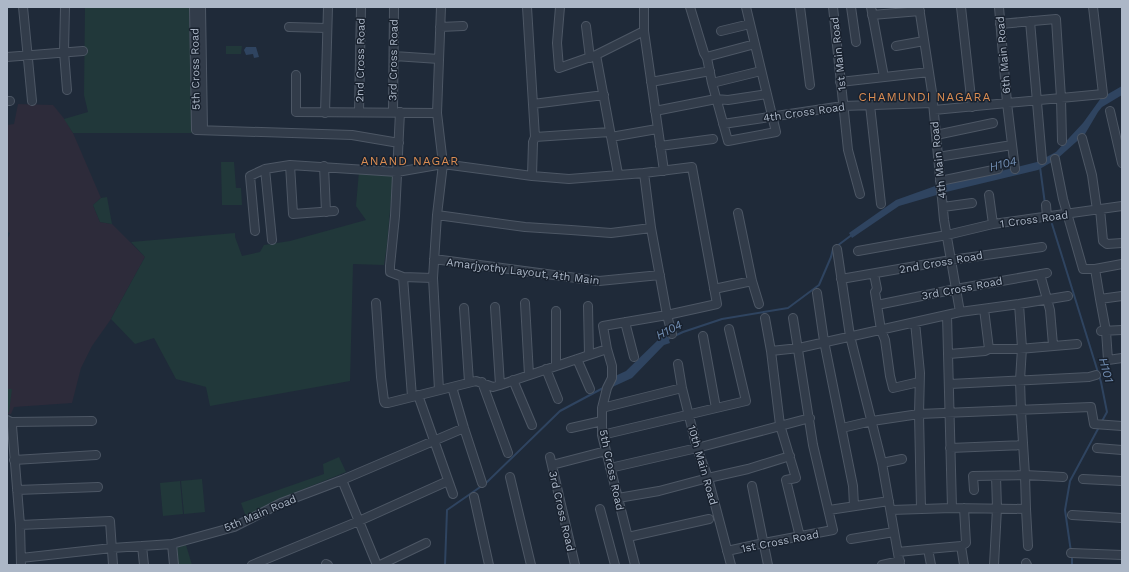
<svg xmlns="http://www.w3.org/2000/svg" width="1129" height="572" font-family="'Work Sans',sans-serif">
	<style>
		.medical { fill: #2d2b3a }
		.green { fill: #21383a }
		.water { fill: #2f4460 }
		.lines { fill: none; stroke-linecap: round; stroke-linejoin: round }
		.stream { stroke: #2f4460; stroke-width: 2 }
		.minor-casing { stroke: #4d5765; stroke-width: 10 }
		.minor { stroke: #323c4a; stroke-width: 8 }
		.labels { text-anchor: middle; stroke-width: 3; stroke-linejoin: round; paint-order: stroke }
		.street-label { font-size: 11px; fill: #acb7c7; stroke: #18212e }
		.neighbourhood-label { font-size: 12px; letter-spacing: 1px; fill: #dc8d52; stroke: #18212e }
		.water-label { font-size: 12px; font-style: italic; fill: #728eb2; stroke: #18212e }
	</style>
	<rect width="100%" height="100%" fill="#1f2a39"/>
	<path class="medical" d="M18,104L53,105L66,121L73,133L101,198L93,205L100,222L112,224L145,257L111,319L92,346L81,368L72,403L14,407L11,414H7V240L10,233L7,232V125L14,124Z"/>
	<path class="green" d="M85,7H189L192,133H73L64,119L88,112L84,95Z
		M226,46H242L241,54H226Z
		M221,162H234L236,188H241L242,205H222Z
		M359,171L393,175L387,245L384,265L353,264L350,381L210,406L206,387L176,379L154,338L135,344L111,319L145,257L131,242L235,233V237L242,256L260,252L264,245L290,241L366,220L356,206Z
		M107,197L112,224L100,222L93,205L101,198Z
		M7,389H12L9,412L7,413Z
		M339,457L346,472L279,499L246,517L241,503L324,474L323,464Z
		M202,479L205,512L184,514L181,481Z
		M180,481L183,514L163,516L160,483Z
		M186,545L192,565H178L176,547Z"/>
	<path class="water" d="M246,47H256L259,57L254,58L253,54L246,55L244,50Z
		M1122,86V95L1102,107L1098,112L1085,134L1057,159L1038,170L946,192L944,182L989,174L1037,162L1056,152L1083,123L1101,98Z
		M938,185L940,194L899,206L852,238L849,233L896,200Z
		M667,334L670,343L664,345L632,378L608,389L613,377L626,371L659,339Z"/>
	<g class="lines">
		<path class="stream" d="M1040,167L1045,204
			M1052,224L1101,382L1107,412L1101,423
			M668,339L683,332L722,319L788,308L819,285L831,257L833,249L853,234
			M1071,552L1065,510L1070,481L1099,427
			M1072,556V565
			M445,565L447,510L486,483L560,411L605,387"/>
		<defs>
			<path id="minor" d="M23,7L32,101
				M65,7L64,52L67,90
				M194,7L196,130L352,135L399,143
				M201,7L203,130
				M527,7L535,137L533,142L532,176
				M560,7L557,43L559,68L596,55
				M644,7V31L664,171
				M690,7L704,53L707,58L712,83L728,141L776,132L746,7
				M800,7L810,85
				M833,7L848,150L860,194
				M851,7L856,42
				M871,7L884,77
				M919,7L932,92L944,220L960,312
				M961,7L972,107
				M999,7L1007,103L1015,169
				M872,15L920,11
				M1030,21L1042,160
				M1000,24L1056,19L1061,98L1062,141
				M586,26L590,58
				M289,27L327,28
				M440,27L463,26
				M721,31L750,24
				M896,46L924,41
				M394,56L439,59
				M7,57L83,51
				M707,58L710,56L755,44
				M296,75V112L437,113
				M651,82L710,71
				M840,82L929,72
				M712,83L761,71
				M7,101H10
				M533,104L604,95
				M870,105L881,204
				M934,110L1103,94L1093,7
				M655,111L716,99L728,100L767,94
				M1110,111L1122,163
				M359,112L361,7
				M393,112L394,7
				M400,112L395,216L390,266V272L403,277L433,278
				M325,113L328,7
				M723,124L843,106L933,103
				M936,135L993,123
				M535,137L610,132
				M611,137L657,129
				M1082,138L1092,175L1097,210
				M660,146L713,139
				M938,157L1012,145
				M1055,159L1063,199L1083,269H1095L1122,264
				M290,165L293,214L334,211
				M324,166L326,212
				M265,169L272,240
				M618,174L596,55L644,31
				M940,181L998,169
				M989,195L993,224
				M1046,205L1047,217
				M943,207L972,203
				M1100,209L1103,241L1107,244L1122,243
				M738,213L752,281L759,304
				M437,215L525,227L571,230L611,233L651,228
				M255,231L250,176L265,169L290,165L397,172L443,164L532,176L569,179L644,173L692,167L717,304L667,315L672,334
				M837,249L850,336L882,463L900,565
				M858,251L947,235L993,224L1122,206
				M434,259L599,281L660,275
				M1095,269L1100,299L1122,296
				M874,274L877,289L875,292L881,330L885,340L890,376L893,388L919,382
				M1040,274L1050,310L1053,345
				M403,277L412,397
				M841,279L951,260L1042,247
				M714,289L752,281
				M817,293L824,341L853,486L854,506
				M1100,299L1106,331L1108,360L1122,358
				M376,303L381,377L384,401L385,403H388L476,381L493,387L500,385L607,349
				M525,303L529,375
				M877,305L956,289L1047,273
				M588,306L589,355
				M495,307L500,385
				M464,308L469,382
				M984,309L989,349
				M765,318L771,351L780,425L796,478L786,480L800,537
				M625,322L634,357
				M915,322L920,373L919,414L921,509
				M1101,331L1122,330
				M703,336L716,408
				M771,351L799,348L960,312L1019,304L1068,296
				M949,354L985,351L989,349H1019L1077,344
				M577,359L590,389
				M678,364L682,388L697,448L708,478L731,565
				M556,366V311
				M546,369L558,399
				M513,380L532,425
				M482,382L508,453
				M950,384L1089,377L1096,375
				M452,387L464,428L482,483
				M439,390L433,278L437,215L443,164L437,113L441,7
				M418,395L453,494
				M602,408L682,388
				M7,420L11,422L12,426L20,525L21,565
				M11,422L92,421
				M571,428L602,421
				M842,428L872,421L919,414L1091,407L1094,424L1122,426
				M602,435L746,401L729,329
				M950,448L1023,445
				M1097,448L1122,450
				M550,457L575,565
				M14,460L96,455
				M882,463L902,459
				M552,465L606,451
				M610,468L697,448L810,418
				M510,477L531,565
				M1083,479L1122,481
				M342,480L377,565
				M752,486L768,565
				M17,490L98,487
				M974,490L973,476L1025,475L1063,477
				M474,497L489,565
				M618,498L659,491L708,478L748,469L790,456
				M952,508L1026,509L1025,475L1021,411L1020,380L1022,348L1019,304
				M600,509L615,565
				M1026,509L1028,546
				M829,510L889,501
				M891,510L952,508L947,315
				M1072,515L1122,518
				M20,525L110,521L113,565
				M628,537L709,519
				M851,539L894,532
				M172,544L174,565
				M142,546L144,565
				M961,546L966,543L964,508
				M928,549L961,546L964,565
				M727,551L764,543L833,530L813,445L793,318
				M898,552L928,549L931,565
				M1071,553L1122,555
				M21,558L112,548L172,544L234,527L281,503L342,480L464,428
				M1026,563L1027,565
				M326,564L328,565
				M252,565L359,521L448,481
				M380,565L426,543
				M635,565L602,435V408L607,388L612,378V366L607,349L603,326L667,315L651,228L644,173
				M882,565L900,561
				M994,565L997,508L996,476"/>
		</defs>
		<use href="#minor" class="minor-casing"/>
		<use href="#minor" class="minor"/>
	</g>
	<g class="labels">
		<g class="street-label">
			<text transform="translate(838 54) rotate(-96)" y="4">1st Main Road</text>
			<text transform="translate(1003 55) rotate(-95)" y="4">6th Main Road</text>
			<text transform="translate(360 60) rotate(-89)" y="4">2nd Cross Road</text>
			<text transform="translate(393 60) rotate(-89)" y="4">3rd Cross Road</text>
			<text transform="translate(195 69) rotate(-91)" y="4">5th Cross Road</text>
			<text transform="translate(804 112) rotate(-8)" y="4">4th Cross Road</text>
			<text transform="translate(938 160) rotate(-96)" y="4">4th Main Road</text>
			<text transform="translate(1034 219) rotate(-8)" y="4">1 Cross Road</text>
			<text transform="translate(941 262) rotate(-10)" y="4">2nd Cross Road</text>
			<text transform="translate(523 271) rotate(7)" y="4">Amarjyothy Layout, 4th Main</text>
			<text transform="translate(962 288) rotate(-11)" y="4">3rd Cross Road</text>
			<text transform="translate(703 465) rotate(74)" y="4">10th Main Road</text>
			<text transform="translate(612 470) rotate(78)" y="4">5th Cross Road</text>
			<text transform="translate(562 511) rotate(77)" y="4">3rd Cross Road</text>
			<text transform="translate(260 513) rotate(-23)" y="4">5th Main Road</text>
			<text transform="translate(780 541) rotate(-11)" y="4">1st Cross Road</text>
		</g>
		<g class="neighbourhood-label">
			<text x="925" y="101">CHAMUNDI NAGARA</text>
			<text x="410" y="165">ANAND NAGAR</text>
		</g>
		<g class="water-label">
			<text transform="translate(1003 164) rotate(-14)" y="4">H104</text>
			<text transform="translate(669 330) rotate(-27)" y="4">H104</text>
			<text transform="translate(1106 370) rotate(74)" y="4">H101</text>
		</g>
	</g>
	<rect width="1129" height="572" fill="none" stroke="#acb7c7" stroke-width="16"/>
</svg>
